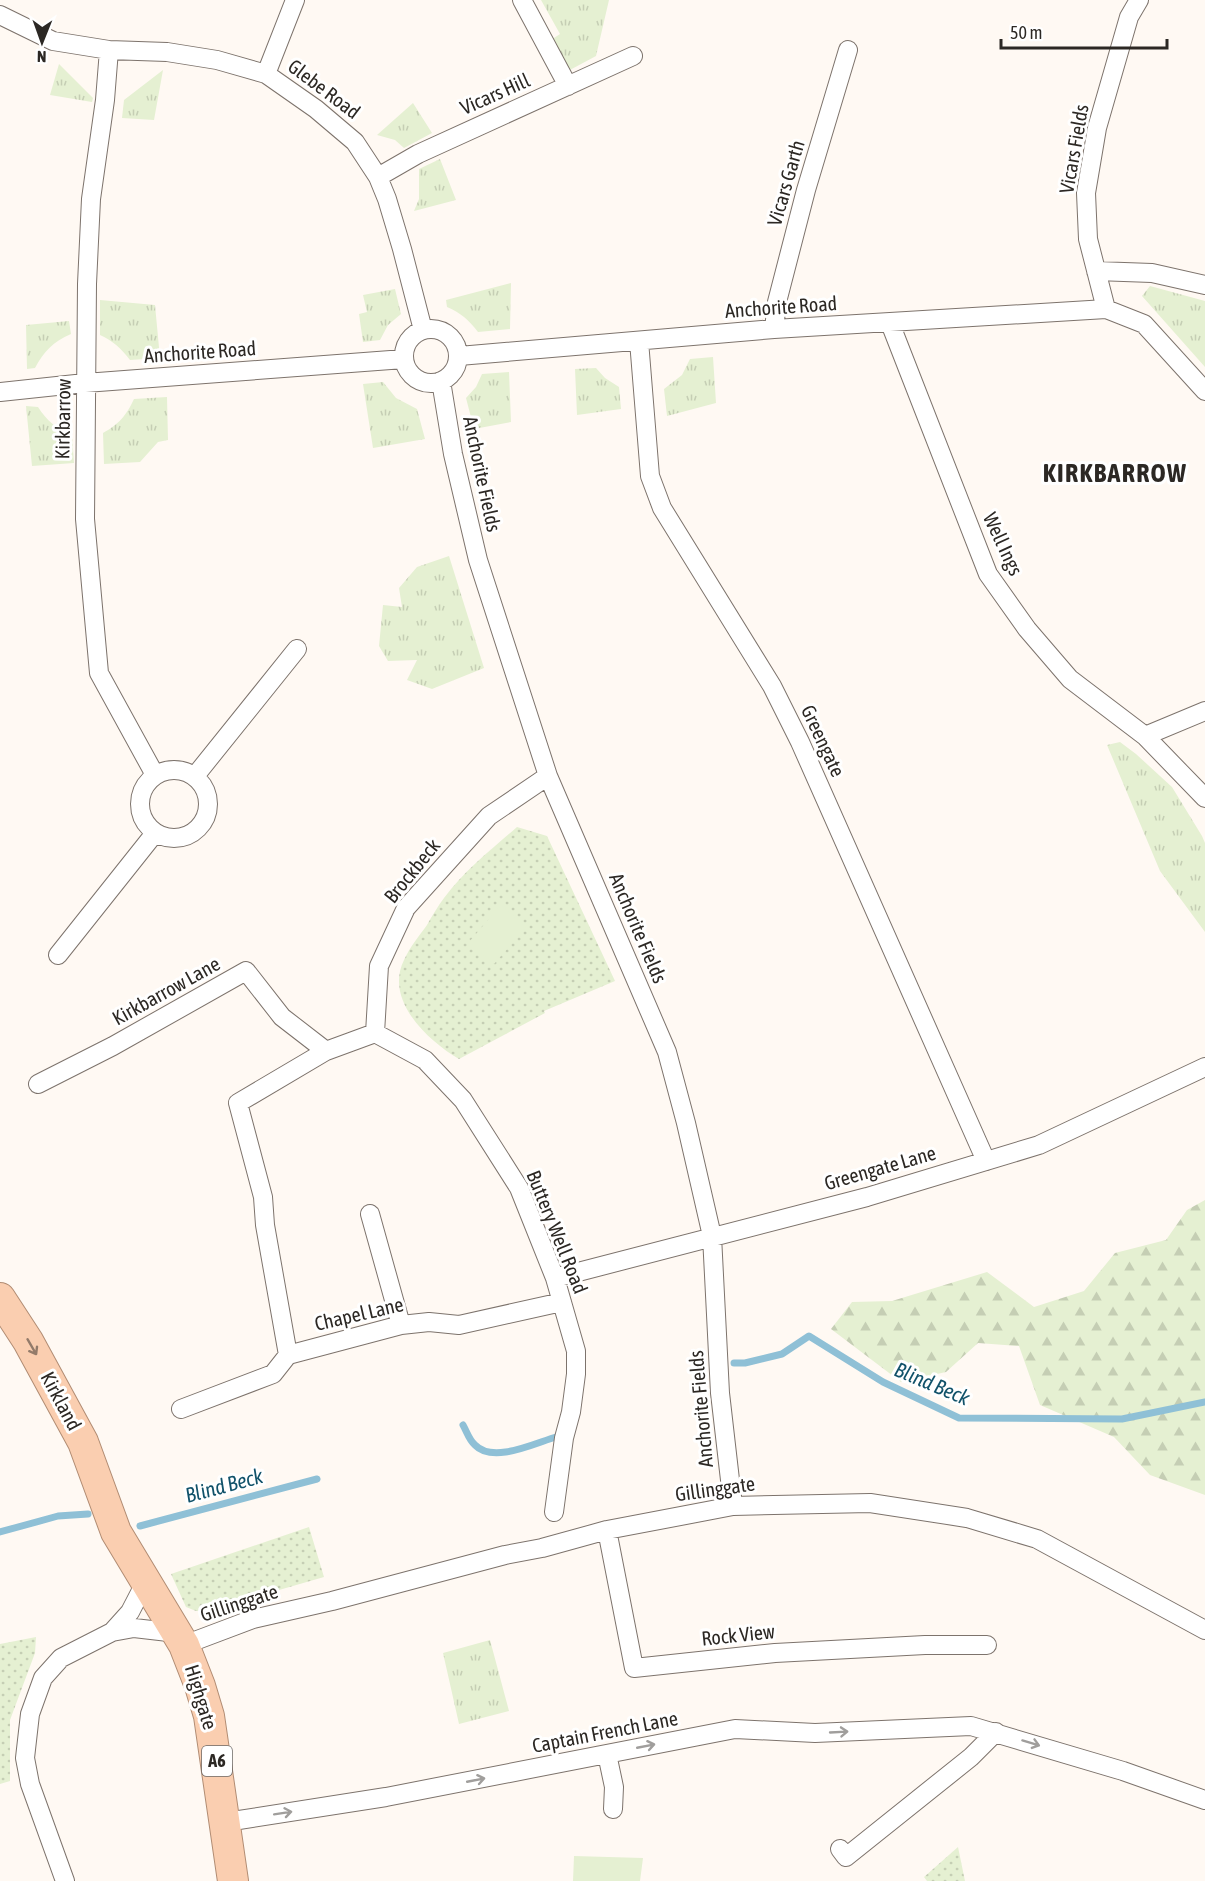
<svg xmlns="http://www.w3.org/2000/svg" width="1205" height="1881" font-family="'Asap Condensed',sans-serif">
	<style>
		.grass { fill: url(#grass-tufts) }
		.forest { fill: url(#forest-firs) }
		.park { fill: url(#park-dots) }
		.garden { fill: #e5f0d2 }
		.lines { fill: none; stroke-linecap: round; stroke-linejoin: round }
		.stream { stroke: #8fc0d6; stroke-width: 7 }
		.minor-casing { stroke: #7d736c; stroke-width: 20 }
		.trunk-casing { stroke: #b18c73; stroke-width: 32 }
		.minor { stroke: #fff; stroke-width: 18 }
		.trunk { stroke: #faceb0; stroke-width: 30 }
		.oneway { stroke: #937b6a }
		.oneway2 { stroke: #a09e9c }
		.labels { text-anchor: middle; stroke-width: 6; stroke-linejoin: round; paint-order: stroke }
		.shield { fill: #fff; stroke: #6b6866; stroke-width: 1.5 }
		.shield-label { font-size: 18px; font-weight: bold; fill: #2c2824 }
		.street-label { font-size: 20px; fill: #2c2824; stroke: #fff }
		.water-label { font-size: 21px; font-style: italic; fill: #11526a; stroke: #fff }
		.district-label { font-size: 26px; font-weight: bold; letter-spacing: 1.5px; fill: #2c2824; stroke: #fff }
	</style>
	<defs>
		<pattern id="grass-tufts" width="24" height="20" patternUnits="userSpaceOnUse" patternTransform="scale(1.5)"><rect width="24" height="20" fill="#e5f0d2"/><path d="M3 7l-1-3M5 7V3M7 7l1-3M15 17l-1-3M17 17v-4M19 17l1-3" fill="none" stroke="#c5ceb4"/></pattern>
		<pattern id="forest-firs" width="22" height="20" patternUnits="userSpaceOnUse" patternTransform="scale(1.5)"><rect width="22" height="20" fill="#e5f0d2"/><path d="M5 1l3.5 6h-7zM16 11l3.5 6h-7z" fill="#c5ceb4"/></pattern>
		<pattern id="park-dots" width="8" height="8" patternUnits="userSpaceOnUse" patternTransform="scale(1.5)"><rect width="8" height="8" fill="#e5f0d2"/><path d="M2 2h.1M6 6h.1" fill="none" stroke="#c5ceb4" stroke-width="1.8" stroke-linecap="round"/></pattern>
	</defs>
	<rect width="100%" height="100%" fill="#fff9f3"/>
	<path class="grass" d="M541,0H609L596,56L568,71L551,40L560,34Z
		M59,64L93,98L92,102L50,95Z
		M163,70L154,120L122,118L124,100Z
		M413,103L432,133L404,148L395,140L377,135Z
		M440,159L456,200L414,211L419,199V169Z
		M511,283L510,329L478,332C469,320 461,313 447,307L446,300Z
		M1150,286L1205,301V367L1142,296Z
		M395,289L401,314L388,325L380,340L363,342L359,314L367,312L363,295Z
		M100,300L155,305L160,358L130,360C121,348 113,341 100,335Z
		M69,321L71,334C53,342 44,351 35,368L27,369L26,325Z
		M713,357L716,403L667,416L664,389L682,375L690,359Z
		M596,368L605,378L619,387L621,409L577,415L575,369Z
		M509,372L511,422L474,429L466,398L476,387L482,374Z
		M383,382L396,398L417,409L425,439L373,448L363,384Z
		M167,397L168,440L158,442L140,462L104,464L103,433C119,424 126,416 134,399Z
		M26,406L38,407C47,421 56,428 72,435L74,463L32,466Z
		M449,556L484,668L432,689L407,680L417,660L388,661L379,646L383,605L402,607L399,588L417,567Z
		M1120,742L1136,754L1172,787L1202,836L1205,843V932L1160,871L1107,745Z
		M490,1640L509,1711L459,1724L443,1653Z"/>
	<path class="forest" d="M1205,1200V1495L1150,1475L1114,1437L1040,1405L1019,1346L978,1343L946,1372L901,1382L831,1329L852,1302L892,1301L987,1272L1034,1307L1084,1291L1115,1253L1166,1240L1187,1210Z"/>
	<path class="park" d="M517,827L547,836L615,981L544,1011L545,1013L459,1059C428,1041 384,1000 404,960C410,947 419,936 427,925C432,916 438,906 444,898C464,871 492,849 517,827Z
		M309,1527L324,1577L206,1611H196L186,1607L171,1574Z
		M36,1637L35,1653L10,1720V1781L0,1784V1644Z
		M958,1847L965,1881H927L924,1877Z"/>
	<path class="garden" d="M501,905L526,927L494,964L469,942Z
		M574,1856L643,1858L640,1881H573Z"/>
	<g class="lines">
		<path class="stream" d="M734,1363H745L782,1354L809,1336L883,1382L959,1418L1122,1419L1205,1402
			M463,1425C467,1432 469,1440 475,1445C493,1464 535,1443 556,1437
			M140,1526L317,1479
			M0,1532L58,1516L88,1514"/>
		<defs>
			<path id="minor" d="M522,0L568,86
				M0,15L53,41L109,50L167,52L217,60L266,74L316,109L355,142L378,177L387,199L402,249L423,330
				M109,50L105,100L91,199L87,284L85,519L99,673L155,775
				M266,74L295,0
				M378,177L418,154L633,56
				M1096,271L1152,273L1205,285
				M1106,309L1088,239L1086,193L1097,128L1129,17L1139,0
				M890,323L988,574L1027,629L1070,679L1145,736L1205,798
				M404 356a27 27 0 1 1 54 0a27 27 0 1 1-54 0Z
				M774,329L777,302L806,190L848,50
				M639,341L650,476L662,508L772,686L800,742L986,1161
				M459,356L774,329L1106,309L1144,324L1205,391
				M441,381L453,454L478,560L548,776L667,1052L686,1123L712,1236L720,1393L733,1506
				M0,392L85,383L404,359
				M1145,736L1205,711
				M140 804a34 34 0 1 1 68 0a34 34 0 1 1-68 0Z
				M195,776L297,649
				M58,955L155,833
				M375,1033L379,966L406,908L489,816L548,776
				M38,1084L113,1046L246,971L282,1017L326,1051
				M370,1214L401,1325
				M555,1278L867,1197L1039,1145L1205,1067
				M288,1355L265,1225L263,1197L238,1103L326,1051L375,1033L425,1060L463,1100L519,1188L555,1278L576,1351V1374L571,1412L564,1438L554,1512
				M181,1409L273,1374L288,1355L401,1325L429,1322L459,1325L562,1302
				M607,1530L634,1668L775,1653L925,1645H987
				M112,1632L130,1612L145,1583
				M184,1645L253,1619L332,1601L505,1555L542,1548L607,1530L733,1506L870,1503L967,1518L1037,1539L1205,1630
				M607,1754L614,1787L613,1809
				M226,1822L386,1797L735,1729L815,1733L971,1726L1123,1771L1205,1800
				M840,1849L846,1857L971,1757L996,1732
				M65,1881L30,1784L25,1758L30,1714L43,1678L61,1658L112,1632L134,1628L177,1633"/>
			<path id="trunk" d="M0,1298L28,1341L83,1442L116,1532L184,1645L200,1686L209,1716L233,1881"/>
		</defs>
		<use href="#minor" class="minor-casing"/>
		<use href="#trunk" class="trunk-casing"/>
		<use href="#minor" class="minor"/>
		<use href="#trunk" class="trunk"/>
	</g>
	<defs><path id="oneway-shaft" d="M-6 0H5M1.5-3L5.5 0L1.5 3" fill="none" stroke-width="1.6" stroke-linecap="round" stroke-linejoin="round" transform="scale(1.5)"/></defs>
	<use class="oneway" href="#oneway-shaft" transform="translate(32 1347) rotate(60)"/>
	<g class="oneway2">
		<use href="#oneway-shaft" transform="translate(839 1732) rotate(-3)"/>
		<use href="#oneway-shaft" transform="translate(1031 1743) rotate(17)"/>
		<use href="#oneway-shaft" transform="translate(646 1746) rotate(-11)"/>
		<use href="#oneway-shaft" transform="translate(476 1780) rotate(-11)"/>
		<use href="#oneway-shaft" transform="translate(283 1813) rotate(-9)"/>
	</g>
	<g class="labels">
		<rect class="shield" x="202" y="1746" width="30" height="30" rx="4.5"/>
		<g class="shield-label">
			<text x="217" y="1767">A6</text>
		</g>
		<g class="street-label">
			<text transform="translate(324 89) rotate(37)" y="7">Glebe Road</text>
			<text transform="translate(495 94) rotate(-24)" y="7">Vicars Hill</text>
			<text transform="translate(1074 149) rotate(-80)" y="7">Vicars Fields</text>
			<text transform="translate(786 183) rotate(-74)" y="7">Vicars Garth</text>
			<text transform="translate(781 307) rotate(-4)" y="7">Anchorite Road</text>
			<text transform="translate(200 352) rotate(-4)" y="7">Anchorite Road</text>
			<text transform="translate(63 419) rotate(-89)" y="7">Kirkbarrow</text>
			<text transform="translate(482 474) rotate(78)" y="7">Anchorite Fields</text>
			<text transform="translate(1003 544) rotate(65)" y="7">Well Ings</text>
			<text transform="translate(823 741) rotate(65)" y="7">Greengate</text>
			<text transform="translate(412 871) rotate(-51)" y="7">Brockbeck</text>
			<text transform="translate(638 928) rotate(67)" y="7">Anchorite Fields</text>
			<text transform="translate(166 991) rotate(-29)" y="7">Kirkbarrow Lane</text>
			<text transform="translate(880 1168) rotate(-16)" y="7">Greengate Lane</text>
			<text transform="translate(557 1232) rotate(68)" y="7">Buttery Well Road</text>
			<text transform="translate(359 1314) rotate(-13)" y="7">Chapel Lane</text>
			<text transform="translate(61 1401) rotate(62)" y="7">Kirkland</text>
			<text transform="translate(701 1409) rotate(-95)" y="7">Anchorite Fields</text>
			<text transform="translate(715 1489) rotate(-8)" y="7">Gillinggate</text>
			<text transform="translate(239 1603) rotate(-18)" y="7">Gillinggate</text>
			<text transform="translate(738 1635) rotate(-6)" y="7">Rock View</text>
			<text transform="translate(201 1697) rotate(73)" y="7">Highgate</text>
			<text transform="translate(605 1732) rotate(-11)" y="7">Captain French Lane</text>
		</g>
		<g class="water-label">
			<text transform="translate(932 1384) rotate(23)" y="7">Blind Beck</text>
			<text transform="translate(224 1486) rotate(-15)" y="7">Blind Beck</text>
		</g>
		<g class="district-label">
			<text x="1115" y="482">KIRKBARROW</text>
		</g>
	</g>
	<g transform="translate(42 42) rotate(181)" stroke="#ffffff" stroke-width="4.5" paint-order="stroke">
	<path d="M0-4.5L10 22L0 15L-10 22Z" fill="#2c2824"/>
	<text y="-9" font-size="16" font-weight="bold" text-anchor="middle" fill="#2c2824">N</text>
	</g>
	<path d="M1001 39v9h166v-9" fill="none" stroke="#2c2824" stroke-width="3"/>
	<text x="1010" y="39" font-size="18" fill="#2c2824" stroke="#ffffff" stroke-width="4.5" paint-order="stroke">50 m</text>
</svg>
